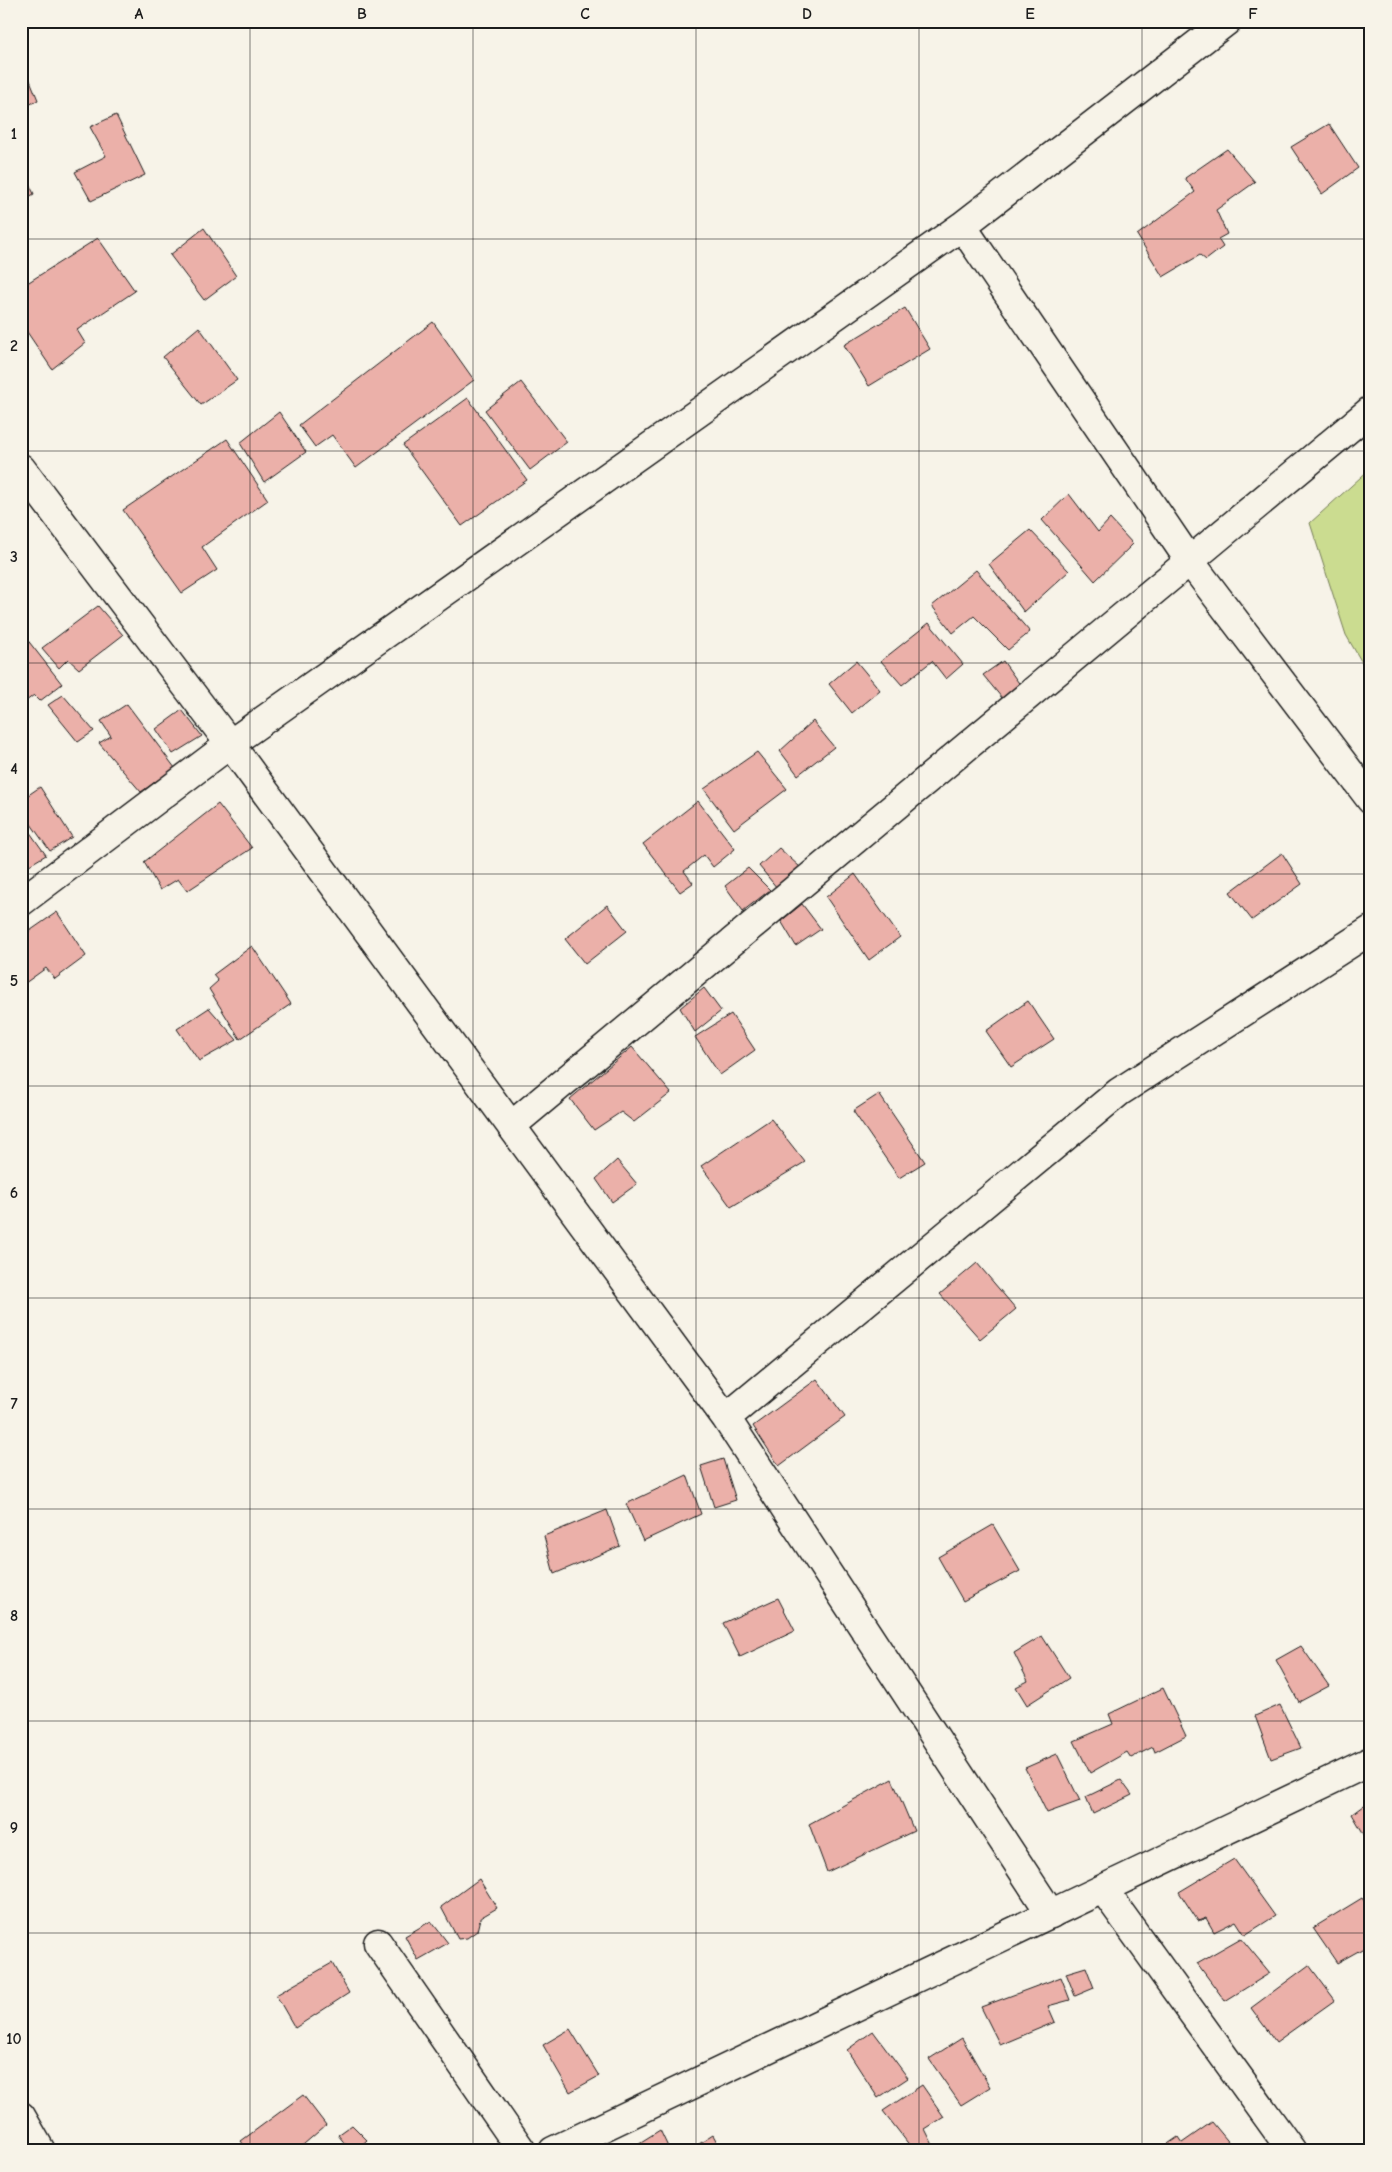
<svg xmlns="http://www.w3.org/2000/svg" width="1392" height="2172" font-family="'Comic Neue',sans-serif">
	<style>
		.green { fill: #cbdc90; stroke: #747c56 }
		.building { fill: #ebb0a9; stroke: #1c1c1c }
		.lines { fill: none; stroke-linecap: round; stroke-linejoin: round }
		.street-casing { stroke: #1c1c1c; stroke-width: 31 }
		.secondary-casing { stroke: #1c1c1c; stroke-width: 31 }
		.street { stroke: #f7f3e8; stroke-width: 28 }
		.secondary { stroke: #f7f3e8; stroke-width: 28 }
		.grid { fill: none; stroke: #1c1c1c; stroke-width: 1; stroke-opacity: 0.55 }
		.neatline { fill: none; stroke: #1c1c1c; stroke-width: 2 }
		.grid-label { font-size: 16px; text-anchor: middle; font-weight: bold; fill: #1c1c1c }
	</style>
	<rect width="100%" height="100%" fill="#f7f3e8"/>
	<filter id="ink" filterUnits="userSpaceOnUse"><feTurbulence type="fractalNoise" baseFrequency=".02" numOctaves="2"/><feDisplacementMap in="SourceGraphic" scale="10" xChannelSelector="R" yChannelSelector="G"/><feConvolveMatrix kernelMatrix="1 2 1 2 8 2 1 2 1" color-interpolation-filters="sRGB"/></filter>
	<g filter="url(#ink)">
		<path class="green" d="M1371,468V678L1346,635L1310,523Z"/>
		<path class="building" d="M21,58L38,100L21,109Z
			M116,115L145,175L91,201L75,172L106,156L90,127Z
			M1329,124L1358,168L1322,194L1291,147Z
			M1227,149L1255,182L1216,210L1227,234L1218,239L1223,247L1206,260L1200,255L1163,277L1137,235L1195,192L1185,178Z
			M21,167L34,194L21,201Z
			M204,228L236,276L204,300L170,255Z
			M98,238L135,291L77,330L85,343L52,369L21,323V287Z
			M905,308L930,349L869,386L844,345Z
			M433,322L474,380L356,468L332,435L315,447L299,425Z
			M199,327L237,380L201,405L163,357Z
			M521,382L567,442L530,470L485,410Z
			M468,398L527,480L462,526L403,445Z
			M279,412L306,452L264,482L240,443Z
			M227,439L268,500L202,547L217,570L182,593L123,510Z
			M1069,494L1098,532L1110,519L1133,544L1095,581L1042,520Z
			M1030,530L1069,571L1024,612L989,564Z
			M976,570L1030,632L1008,650L974,616L953,633L932,606Z
			M98,606L123,635L79,669L68,659L59,668L42,648Z
			M929,623L963,664L946,679L932,661L902,685L881,661Z
			M26,638L62,684L40,701L34,695L21,705V642Z
			M856,661L880,690L852,713L829,684Z
			M1003,661L1021,686L1002,698L983,675Z
			M63,695L94,731L78,742L48,705Z
			M127,704L175,768L141,792L99,743L111,736L101,721Z
			M182,710L202,736L173,754L156,729Z
			M813,721L834,747L798,775L780,751Z
			M757,752L787,789L734,829L704,789Z
			M40,787L72,837L50,851L21,810V800Z
			M698,801L735,849L713,867L704,855L684,871L693,883L680,892L643,844Z
			M218,804L252,848L187,891L178,879L160,890L144,862Z
			M21,820L46,855L21,870Z
			M779,848L800,867L777,888L759,866Z
			M1282,853L1302,884L1252,920L1230,892Z
			M748,868L770,890L743,911L725,886Z
			M855,874L900,937L869,960L826,897Z
			M802,904L821,929L796,946L781,921Z
			M607,905L627,931L585,964L565,939Z
			M57,912L86,956L55,979L46,968L21,986V937Z
			M252,946L291,1004L240,1039L209,989L218,981L213,975Z
			M704,988L721,1011L695,1032L680,1008Z
			M1028,1001L1054,1039L1011,1067L986,1031Z
			M209,1008L237,1040L199,1061L177,1029Z
			M731,1014L755,1050L720,1075L695,1037Z
			M632,1047L671,1093L634,1122L621,1112L594,1130L570,1099Z
			M879,1094L925,1162L899,1178L853,1111Z
			M771,1119L805,1162L731,1207L701,1166Z
			M617,1160L637,1184L612,1202L596,1179Z
			M977,1263L1016,1309L980,1339L940,1294Z
			M817,1379L845,1417L779,1466L753,1426Z
			M723,1459L736,1500L714,1507L701,1466Z
			M687,1475L701,1514L643,1541L626,1504Z
			M607,1510L620,1546L554,1574L544,1536Z
			M993,1525L1020,1571L963,1601L938,1557Z
			M778,1598L795,1631L740,1657L723,1623Z
			M1042,1636L1069,1678L1027,1705L1016,1687L1028,1681L1014,1653Z
			M1301,1646L1329,1686L1299,1702L1276,1660Z
			M1163,1688L1186,1736L1155,1752L1153,1747L1131,1758L1127,1752L1090,1773L1074,1741L1113,1724L1109,1714Z
			M1280,1705L1301,1748L1271,1759L1255,1716Z
			M1057,1754L1080,1801L1047,1813L1025,1768Z
			M892,1779L914,1831L827,1872L809,1824Z
			M1121,1780L1132,1795L1093,1814L1086,1797Z
			M1371,1800V1833L1365,1836L1352,1814Z
			M1234,1859L1275,1916L1245,1935L1236,1921L1214,1932L1206,1918L1198,1921L1179,1892Z
			M479,1879L497,1908L480,1918L477,1931L467,1938L458,1939L441,1907Z
			M1362,1898L1371,1911V1944L1337,1963L1313,1928Z
			M431,1921L448,1943L418,1960L405,1936Z
			M1241,1938L1270,1973L1225,2001L1197,1963Z
			M332,1963L349,1993L295,2028L276,1995Z
			M1309,1965L1335,2000L1276,2042L1251,2008Z
			M1086,1967L1094,1988L1075,1996L1066,1973Z
			M1061,1977L1070,2000L1048,2006L1055,2022L1000,2045L981,2007Z
			M570,2029L599,2076L570,2092L543,2045Z
			M873,2031L908,2078L878,2098L847,2050Z
			M962,2038L990,2087L961,2105L929,2059Z
			M922,2085L944,2117L925,2129L934,2147L928,2151H914L883,2111Z
			M303,2095L326,2125L296,2151H248L241,2141Z
			M1212,2122L1236,2151L1159,2150L1178,2137L1182,2143Z
			M352,2125L367,2140L355,2151H351L338,2135Z
			M660,2130L668,2147L662,2151H639L636,2145Z
			M713,2135L722,2151H688Z"/>
		<g class="lines">
			<defs>
				<path id="street" d="M21,468L230,744L726,1418L1051,1914
					M511,1126L1371,410
					M726,1418L1119,1092L1371,930
					M378,1943L522,2151
					M21,2116L41,2151"/>
				<path id="secondary" d="M962,226L1189,560L1371,800
					M21,902L230,744L962,226L1227,21
					M1103,1889L1292,2151
					M553,2151L1371,1761"/>
			</defs>
			<use href="#street" class="street-casing"/>
			<use href="#secondary" class="secondary-casing"/>
			<use href="#street" class="street"/>
			<use href="#secondary" class="secondary"/>
		</g>
	</g>
	<path class="grid" d="M250,21V2151M473,21V2151M696,21V2151M919,21V2151M1142,21V2151M21,239H1371M21,451H1371M21,663H1371M21,874H1371M21,1086H1371M21,1298H1371M21,1509H1371M21,1721H1371M21,1933H1371"/>
	<rect width="1392" height="2172" fill="none" stroke="#f7f3e8" stroke-width="55"/>
	<rect x="28" y="28" width="1336" height="2116" class="neatline"/>
	<g class="grid-label">
		<text x="139" y="19">A</text>
		<text x="362" y="19">B</text>
		<text x="585" y="19">C</text>
		<text x="807" y="19">D</text>
		<text x="1030" y="19">E</text>
		<text x="1253" y="19">F</text>
		<text x="14" y="139">1</text>
		<text x="14" y="351">2</text>
		<text x="14" y="562">3</text>
		<text x="14" y="774">4</text>
		<text x="14" y="986">5</text>
		<text x="14" y="1198">6</text>
		<text x="14" y="1409">7</text>
		<text x="14" y="1621">8</text>
		<text x="14" y="1833">9</text>
		<text x="14" y="2044">10</text>
	</g>
</svg>
